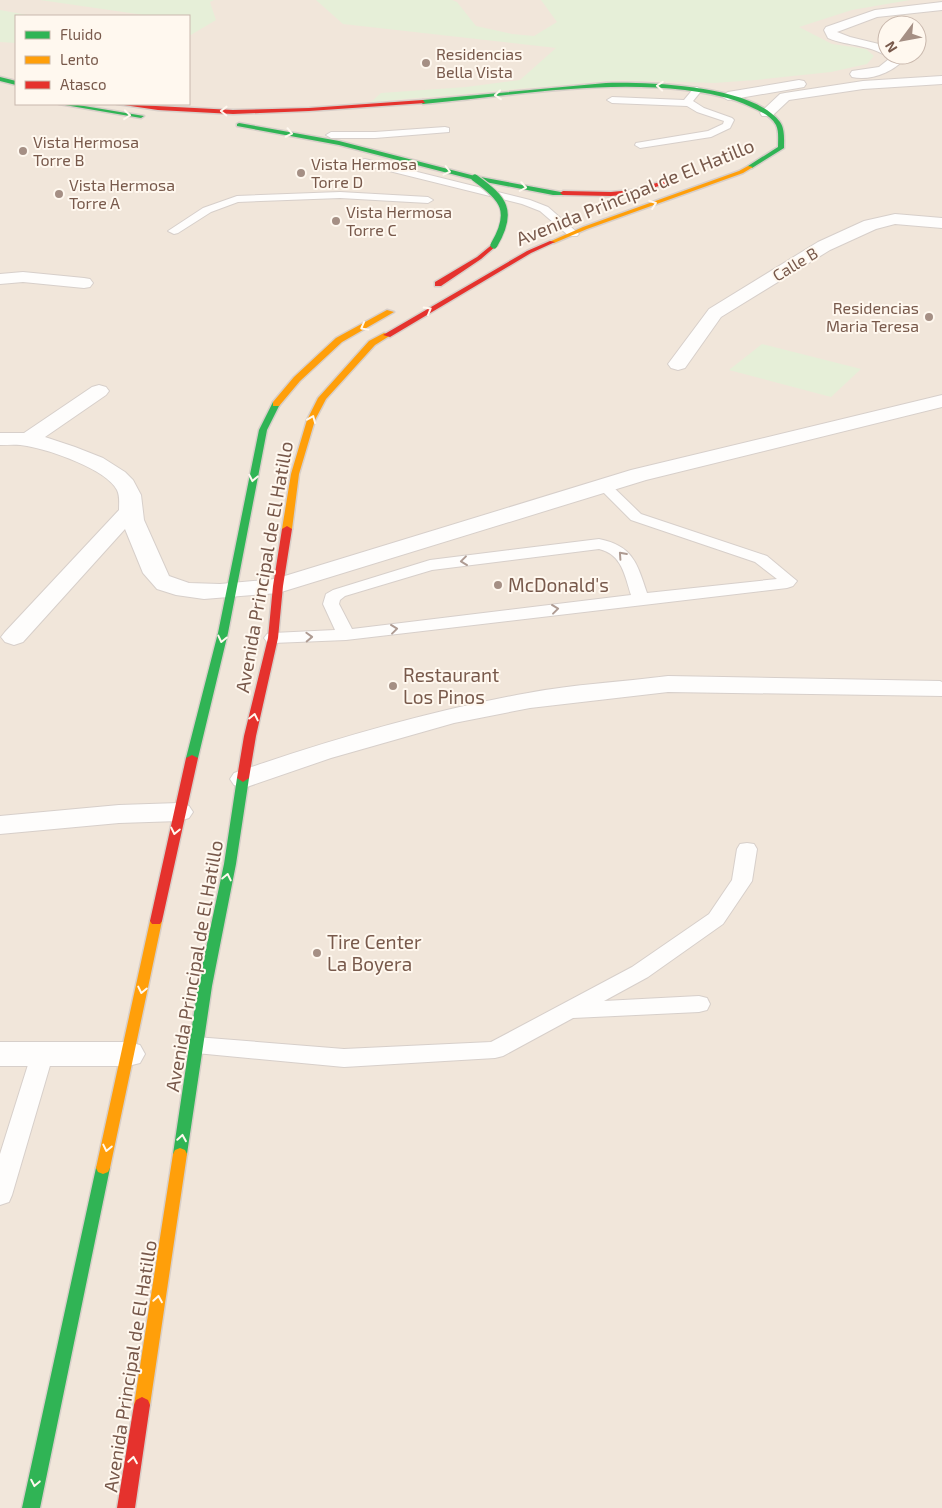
<svg xmlns="http://www.w3.org/2000/svg" width="942" height="1508" font-family="'Exo 2',sans-serif">
	<style>
		.residential { fill: #f1e6da; fill-rule: evenodd }
		.green { fill: #e6efd8 }
		.lines { fill: none; stroke-linecap: round; stroke-linejoin: round }
		.lane-casing { stroke: #d7cfca; stroke-width: 2 }
		.street-casing { stroke: #d7cfca; stroke-width: 2 }
		.fast-casing { stroke: #d8cfc9; stroke-width: 3 }
		.slow-casing { stroke: #d8cfc9; stroke-width: 3 }
		.jam-casing { stroke: #d8cfc9; stroke-width: 3 }
		.lane { fill: #fefdfc; fill-rule: evenodd }
		.street { fill: #fefdfc; fill-rule: evenodd }
		.fast { fill: #30b455; fill-rule: evenodd }
		.slow { fill: #ff9f0a; fill-rule: evenodd }
		.jam { fill: #e5322d; fill-rule: evenodd }
		.fast-bridge-casing { stroke: #d8cfc9; stroke-width: 9; stroke-linecap: butt }
		.fast-bridge { stroke: #30b455; stroke-width: 7 }
		.oneway { stroke: #fff8ef }
		.oneway2 { stroke: #ae9b92 }
		.poi-dot { fill: #a58f84; stroke: #fff8ef; stroke-width: 2 }
		.labels { text-anchor: middle; stroke-width: 4; stroke-linejoin: round; paint-order: stroke }
		.far-poi-label { font-size: 16px; fill: #78594b; stroke: #fff8ef; text-anchor: start }
		.far-street-label { font-size: 16px; fill: #78594b; stroke: #fff8ef }
		.street-label { font-size: 19px; fill: #78594b; stroke: #fff8ef }
		.poi-label { font-size: 19px; fill: #78594b; stroke: #fff8ef; text-anchor: start }
	</style>
	<rect width="100%" height="100%" fill="#f8f3ed"/>
	<path class="residential" d="M0,0H942V1508H0ZM16,16H189V104H16ZM887,25H917V55H887Z"/>
	<path class="green" d="M40,0H214L210,2L216,20L189,36V16H151Z
		M316,0H452L457,2L476,26L512,34L534,36L557,22L541,0H910L852,10L799,27L832,44L866,49L874,56L867,64L831,72L756,80L714,83L619,80L371,102L381,93L466,87L520,80L556,48L343,24Z
		M0,10L33,16H16V43L0,42Z
		M762,344L861,369L831,397L729,370Z"/>
	<g class="lines">
		<defs>
			<path id="lane" d="M697,87L702,90L693,101L704,108L732,118L734,120L730,128L711,137L640,148L635,145L636,143L708,131L723,124L724,121L697,112L687,106L612,103L607,100L612,97L684,100L694,88Z
				M445,127L449,128V132L375,138H331L326,135L331,132H375Z
				M365,159L530,200L548,207L579,234L577,236H569L540,211L522,204L361,164L360,162L361,160Z
				M340,192L428,197L433,200L428,203L340,198L238,202L211,212L178,233L174,234L168,231L203,208L237,196Z
				M603,481L608,482L641,514L767,556L797,581L793,586L787,588L346,640L273,643L267,642L264,638L267,634L273,633L335,630L323,604L326,594L333,590L430,560L599,539C633,546 637,563 647,593L777,579L755,562L631,520L596,485L598,482ZM599,549C622,554 625,576 631,595L352,629L339,604L340,600L345,596L432,570Z
				M747,843L754,844L757,849L752,881L723,924L648,977L604,1001L699,996L707,998L710,1004L707,1010L699,1012L573,1018L503,1056L495,1058L344,1067L196,1053L188,1051L185,1045L188,1039L196,1037L344,1049L491,1042L632,967L709,914L732,880L737,849L740,844Z
				M43,1044L51,1046L54,1052L12,1195L9,1202L0,1205V1154L32,1052L35,1046Z"/>
			<path id="street" d="M942,2V10L877,17L837,32L850,37L887,46V55L902,56L904,59C893,73 869,81 852,77L850,74L852,71L879,67L889,59C876,45 846,46 828,38L824,30L826,27L875,10Z
				M942,76V84L863,89L789,100L772,116H762L760,113L780,94L785,93L863,81Z
				M799,80L804,81L806,84L804,87L728,100L721,96L728,92Z
				M895,214L942,218V228L895,224L876,229L830,250L721,317L685,368L678,370L671,368L668,364L709,309L818,242L864,221Z
				M23,272L84,278L90,279L93,283L90,287L84,288L23,282L0,284V274Z
				M99,385L106,387L109,391L106,395L45,437L75,447L103,458L125,472L133,480L141,495L144,520L169,576L189,583L220,584L275,579L631,470L942,395V407L646,480L278,593L204,599L176,595L157,589L143,573L125,529L23,642L14,645L5,642L1,637L5,632L119,510C119,503 120,496 117,490C106,469 50,450 27,446C18,444 9,445 0,445V433H24L92,387Z
				M668,676L940,681L942,682V696L668,692L530,708L454,723L331,758L244,788L234,785L230,779L234,773C330,740 428,711 528,693C574,684 622,682 668,676Z
				M179,803L189,806L193,812L189,818L179,821L119,823L0,834V816L119,805Z
				M0,1042H128L140,1045L145,1054L140,1063L128,1066H0Z"/>
			<path id="fast" d="M0,77L16,81V85L0,81Z
				M606,83C649,82 752,85 780,122C785,129 784,140 784,148L752,168H748V166L778,147C778,140 779,131 776,125C771,116 760,111 751,107C731,97 708,93 685,90C598,80 510,96 423,104L420,102L423,100Z
				M59,104H72L144,116L141,118Z
				M239,123L339,141L475,176L566,193L563,195H553L475,180L339,145L237,126V124Z
				M273,402H279L280,404L267,430L228,633L198,758L192,761L186,758L218,633L259,430Z
				M243,774L249,778L236,864L212,986L187,1154L185,1158L180,1160L175,1158L173,1154L198,986L224,864L237,778Z
				M103,1162L108,1164L110,1168L40,1508H22L96,1168L98,1164Z"/>
			<path id="slow" d="M748,166L753,167L743,173L587,229L554,243L549,242L583,227L739,171Z
				M387,310L394,312L342,342L300,381L279,406H273V402L294,377L336,338Z
				M384,333L391,335L375,345L326,399L315,420L299,474L292,529L287,532L284,531L282,529L291,474L307,420L318,398L369,341Z
				M156,917L160,918L162,921L110,1168L108,1172L103,1174L98,1172L96,1168L150,921L152,918Z
				M180,1148L185,1150L187,1154L150,1405L148,1410L142,1413L136,1410L134,1405L173,1154L175,1150Z"/>
			<path id="jam" d="M423,100L425,103L309,111L233,114L158,110L117,104L233,110L309,108Z
				M667,180L670,182L669,183L632,194L611,196L563,195L560,193L563,191L611,192L632,190Z
				M550,241L555,242L531,253L390,337L383,335L527,251Z
				M494,243L497,245L496,246L481,259L441,286H435V282L477,257Z
				M287,526L292,529L283,586L278,638L256,736L249,778L243,782L237,778L244,736L268,638L273,586L282,529Z
				M192,755L198,758L162,921L160,924H152L150,921L186,758Z
				M142,1397L148,1400L150,1405L135,1508H117L134,1405L136,1400Z"/>
		</defs>
		<use href="#lane" class="lane-casing"/>
		<use href="#street" class="street-casing"/>
		<use href="#fast" class="fast-casing"/>
		<use href="#slow" class="slow-casing"/>
		<use href="#jam" class="jam-casing"/>
		<use href="#lane" class="lane"/>
		<use href="#street" class="street"/>
		<use href="#fast" class="fast"/>
		<use href="#slow" class="slow"/>
		<use href="#jam" class="jam"/>
		<defs>
			<path id="fast-bridge" d="M475,178C504,199 514,211 494,245"/>
		</defs>
		<use href="#fast-bridge" class="fast-bridge-casing"/>
		<use href="#fast-bridge" class="fast-bridge"/>
	</g>
	<defs><path id="oneway-chevron" d="M-2-3.5L2.5 0L-2 3.5" fill="none" stroke-width="1.6" stroke-linecap="round" stroke-linejoin="round" transform="scale(1.25)"/></defs>
	<g class="oneway">
		<use href="#oneway-chevron" transform="translate(660 86) rotate(-176)"/>
		<use href="#oneway-chevron" transform="translate(498 95) rotate(175)"/>
		<use href="#oneway-chevron" transform="translate(224 111) rotate(-179)"/>
		<use href="#oneway-chevron" transform="translate(127 115) rotate(5)"/>
		<use href="#oneway-chevron" transform="translate(289 133) rotate(12)"/>
		<use href="#oneway-chevron" transform="translate(447 171) rotate(14)"/>
		<use href="#oneway-chevron" transform="translate(523 187) rotate(10)"/>
		<use href="#oneway-chevron" transform="translate(653 204) rotate(-20)"/>
		<use href="#oneway-chevron" transform="translate(428 310) rotate(-30)"/>
		<use href="#oneway-chevron" transform="translate(364 327) rotate(151)"/>
		<use href="#oneway-chevron" transform="translate(312 419) rotate(-68)"/>
		<use href="#oneway-chevron" transform="translate(253 478) rotate(101)"/>
		<use href="#oneway-chevron" transform="translate(222 639) rotate(103)"/>
		<use href="#oneway-chevron" transform="translate(254 717) rotate(-78)"/>
		<use href="#oneway-chevron" transform="translate(175 831) rotate(102)"/>
		<use href="#oneway-chevron" transform="translate(227 877) rotate(-78)"/>
		<use href="#oneway-chevron" transform="translate(142 990) rotate(102)"/>
		<use href="#oneway-chevron" transform="translate(182 1138) rotate(-81)"/>
		<use href="#oneway-chevron" transform="translate(107 1148) rotate(102)"/>
		<use href="#oneway-chevron" transform="translate(158 1299) rotate(-81)"/>
		<use href="#oneway-chevron" transform="translate(133 1460) rotate(-81)"/>
		<use href="#oneway-chevron" transform="translate(35 1483) rotate(101)"/>
	</g>
	<g class="oneway2">
		<use href="#oneway-chevron" transform="translate(622 555) rotate(-132)"/>
		<use href="#oneway-chevron" transform="translate(464 561) rotate(173)"/>
		<use href="#oneway-chevron" transform="translate(555 609) rotate(-7)"/>
		<use href="#oneway-chevron" transform="translate(394 629) rotate(-7)"/>
		<use href="#oneway-chevron" transform="translate(309 637) rotate(-2)"/>
	</g>
	<g class="poi-dot">
		<circle cx="426" cy="63" r="5"/>
		<circle cx="23" cy="151" r="5"/>
		<circle cx="301" cy="173" r="5"/>
		<circle cx="59" cy="194" r="5"/>
		<circle cx="336" cy="221" r="5"/>
		<circle cx="929" cy="317" r="5"/>
		<circle cx="498" cy="585" r="5"/>
		<circle cx="393" cy="686" r="5"/>
		<circle cx="317" cy="953" r="5"/>
	</g>
	<g class="labels">
		<g class="far-poi-label">
			<text x="436" y="60">Residencias<tspan x="436" dy="18">Bella Vista</tspan></text>
			<text x="33" y="148">Vista Hermosa<tspan x="33" dy="18">Torre B</tspan></text>
			<text x="311" y="170">Vista Hermosa<tspan x="311" dy="18">Torre D</tspan></text>
			<text x="69" y="191">Vista Hermosa<tspan x="69" dy="18">Torre A</tspan></text>
			<text x="346" y="218">Vista Hermosa<tspan x="346" dy="18">Torre C</tspan></text>
			<text x="919" y="314" text-anchor="end">Residencias<tspan x="919" dy="18">Maria Teresa</tspan></text>
		</g>
		<g class="far-street-label">
			<text transform="translate(795 264) rotate(-31)" y="6">Calle B</text>
		</g>
		<g class="street-label">
			<text transform="translate(635 192) rotate(-22)" y="7">Avenida Principal de El Hatillo</text>
			<text transform="translate(264 567) rotate(-80)" y="7">Avenida Principal de El Hatillo</text>
			<text transform="translate(194 966) rotate(-80)" y="7">Avenida Principal de El Hatillo</text>
			<text transform="translate(130 1366) rotate(-81)" y="7">Avenida Principal de El Hatillo</text>
		</g>
		<g class="poi-label">
			<text x="508" y="592">McDonald's</text>
			<text x="403" y="682">Restaurant<tspan x="403" dy="22">Los Pinos</tspan></text>
			<text x="327" y="949">Tire Center<tspan x="327" dy="22">La Boyera</tspan></text>
		</g>
	</g>
	<rect x="15" y="15" width="175" height="90" fill="#fff8ef" stroke="#c9b8ad"/>
	<rect x="25" y="31" width="25" height="8" fill="#30b455" stroke="#c9b8ad"/>
	<text x="60" y="40" font-size="15" fill="#78594b">Fluido</text>
	<rect x="25" y="56" width="25" height="8" fill="#ff9f0a" stroke="#c9b8ad"/>
	<text x="60" y="65" font-size="15" fill="#78594b">Lento</text>
	<rect x="25" y="81" width="25" height="8" fill="#e5322d" stroke="#c9b8ad"/>
	<text x="60" y="90" font-size="15" fill="#78594b">Atasco</text>
	<g transform="translate(902 40) rotate(238)"><circle r="24" fill="#fff8ef" stroke="#c9b8ad"/>
	<path d="M0-4L9 19L0 12L-9 19Z" fill="#a58f84"/>
	<text y="-8" font-size="14" font-weight="bold" text-anchor="middle" fill="#78594b">N</text>
	</g>
</svg>
